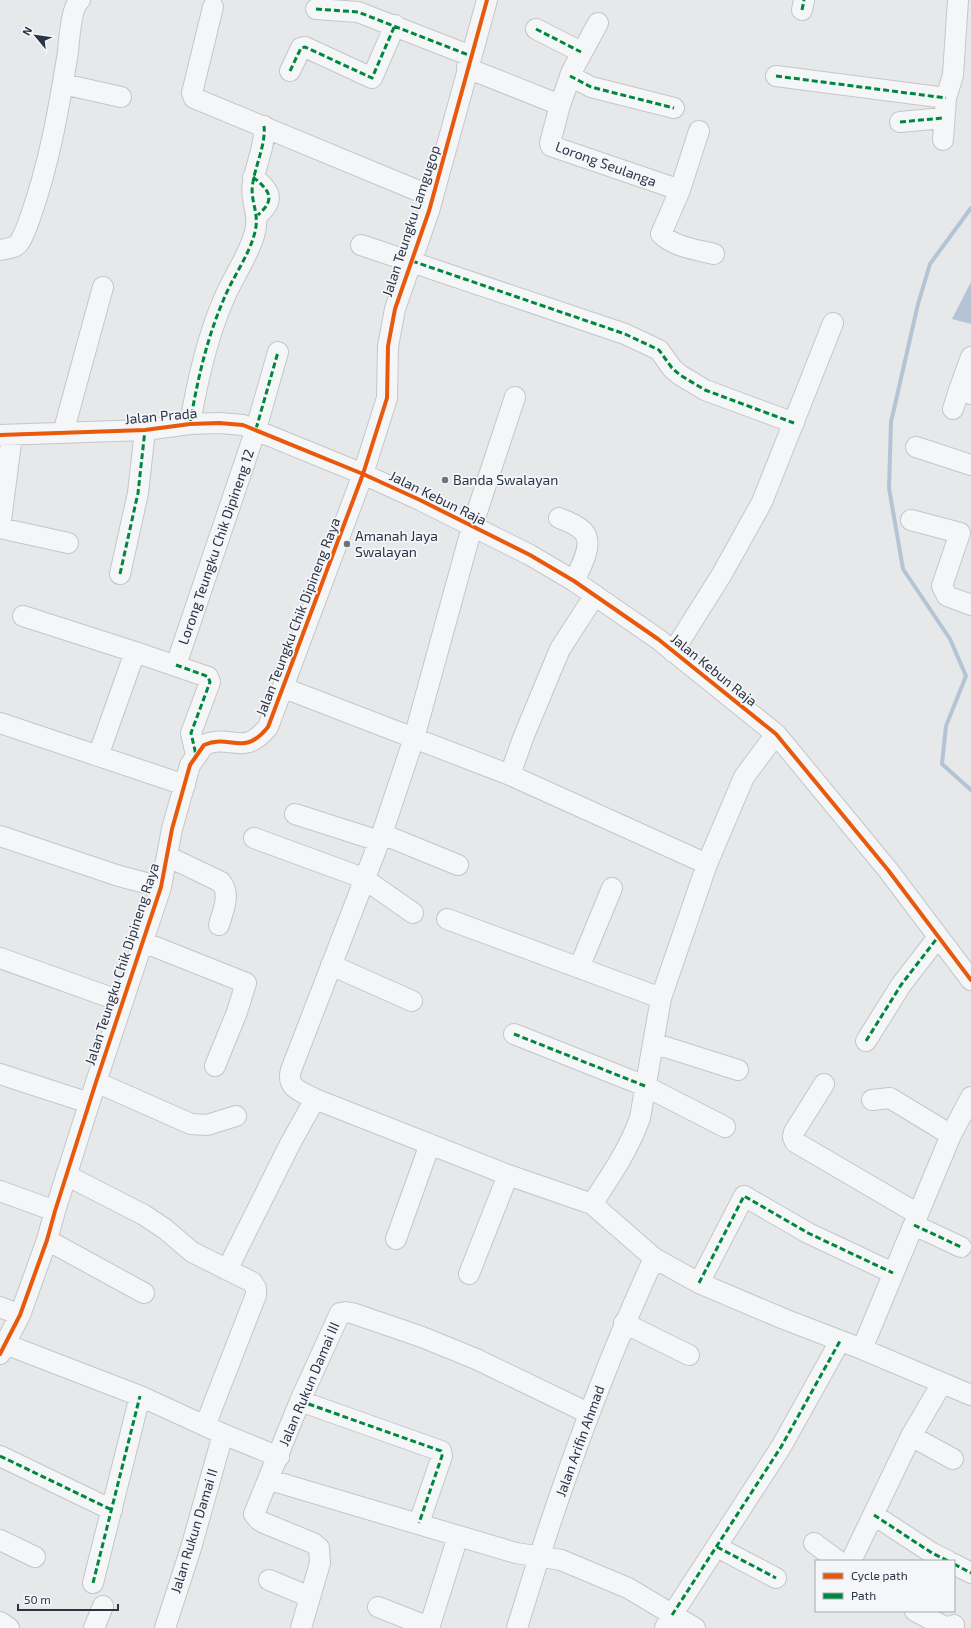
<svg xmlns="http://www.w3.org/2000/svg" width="971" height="1628" font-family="'Exo 2',sans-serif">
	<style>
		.water { fill: #b4c4d5 }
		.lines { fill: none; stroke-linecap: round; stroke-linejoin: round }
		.stream { stroke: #b4c4d5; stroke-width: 4 }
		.minor-casing { stroke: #c4c6c8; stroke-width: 22 }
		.minor { stroke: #f5f6f7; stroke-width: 20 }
		.quiet { stroke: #00873e; stroke-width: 3; stroke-dasharray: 6 3; stroke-linecap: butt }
		.cycleway-casing { stroke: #f4f6f9; stroke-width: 6 }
		.cycleway { stroke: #e8590c; stroke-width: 4 }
		.poi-dot { fill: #6c737f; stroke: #f4f6f9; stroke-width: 1.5 }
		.labels { text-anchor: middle; stroke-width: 3.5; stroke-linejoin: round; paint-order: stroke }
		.street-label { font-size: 14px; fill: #2b3445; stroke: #f4f6f9 }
		.poi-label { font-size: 14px; fill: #2b3445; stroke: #f4f6f9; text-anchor: start }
	</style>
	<rect width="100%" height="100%" fill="#e6e8ea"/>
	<path class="water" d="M971,282V324L952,319Z"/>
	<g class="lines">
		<path class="stream" d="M971,208L930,264L918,304L891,422L889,488L903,569L950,639L966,676L946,726L942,764L971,790"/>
		<defs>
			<path id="minor" d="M213,7L192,93L194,98L433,197
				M316,9L358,12L471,56
				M802,10L804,0
				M536,29L581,52
				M467,68L560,105L550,143L551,146L680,190
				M290,71L301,48L305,47L372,78L395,25
				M570,76L591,87L674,108
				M776,76L946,98
				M63,84L121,97
				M560,105L572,71L598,23
				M900,122L943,118
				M699,131L680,190L661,234C674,247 697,250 714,254
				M943,140L946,98L953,75L958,0
				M253,177C270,191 276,199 258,215
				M361,245L625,334L659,350L672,368L680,375L705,390L794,423
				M0,250C7,248 14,249 19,243C24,236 27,226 30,218C49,165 59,108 68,52C69,41 71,7 80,0
				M959,390L971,357
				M953,409L959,390L971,394
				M190,424C197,382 206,341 223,301C232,278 249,256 255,232C260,211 249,201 253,182C256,164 266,143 264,126
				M63,433L103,287
				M0,435L145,430L190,424L219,423L243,425L363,474L420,500L530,555L574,581L658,639L776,734L888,870L971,980
				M12,435L0,528L68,543
				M916,447L971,465
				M559,518C567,521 577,525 583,531C595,544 580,568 574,581
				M911,520L960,533L942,586L947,596L971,605
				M120,574L138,493L145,430
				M23,616L135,652
				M673,652L722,574L762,502L833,323
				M176,665L256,429L278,352
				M284,688L510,775L707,864
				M0,723L185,785
				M776,734L744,777L707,864L661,998L640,1118C629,1149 610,1177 592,1204L654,1258L699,1283L784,1319L862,1349L971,1395
				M98,756L135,652L208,677L210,682L191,733L196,755
				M510,775L523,738L560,649L595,595
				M295,814L379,841
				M382,834L458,865
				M0,836L119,876L161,887
				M254,838L363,878L413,913
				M167,856L221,882C231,895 223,910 219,925
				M447,919L661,998
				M143,942L246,983L237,1012L215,1066
				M0,958L123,1002
				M331,965L412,1001
				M579,968L612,888
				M514,1034L645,1086L725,1127
				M866,1041L901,985L938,937
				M653,1043L738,1070
				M0,1074L89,1103
				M96,1082L191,1124L207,1125L236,1116
				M824,1084L794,1132L793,1137L795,1142L918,1214
				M315,1099L508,1175L592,1204
				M872,1100L890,1098L951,1135
				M66,1175L144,1215L165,1229L192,1252L252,1282L256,1288V1295L205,1426
				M0,1191L55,1211
				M914,1225L961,1247
				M396,1239L430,1144
				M47,1240L144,1293
				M227,1270L290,1144L315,1099C300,1091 286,1088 291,1070L382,834L414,738L472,527L515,397
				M469,1274L508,1175
				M699,1283L744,1196L808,1233L893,1273
				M0,1307L20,1315
				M624,1323L689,1355
				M5,1344L140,1396L223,1434L279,1457
				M862,1349L951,1135L971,1097
				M0,1354L20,1315L47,1240L55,1211L96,1082L161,887L172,829L190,765L204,745C231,733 243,758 268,727L363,474L387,398L388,346L395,309L429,211L487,0
				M300,1401L441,1451L442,1456L419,1523
				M911,1436L953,1459
				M0,1456L112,1510
				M270,1480L516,1553L561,1560L628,1588L695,1628
				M874,1515L932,1553L948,1561
				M0,1540L35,1557
				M814,1543L838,1561
				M717,1547L776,1578
				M851,1561L911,1436L942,1383
				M954,1564L971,1573
				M269,1580L310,1597
				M93,1583L140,1396
				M378,1607L429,1627
				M915,1611L947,1628L954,1625
				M0,1622L9,1628
				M94,1628L103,1606
				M165,1628L191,1548L223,1434
				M301,1628L320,1563L319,1548L313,1543L264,1523L259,1520L254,1514L300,1401L340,1313L346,1312L352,1313L422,1337L476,1359L588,1413
				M429,1628L458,1536
				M517,1628C555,1502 599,1378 654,1258
				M665,1628L672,1615L781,1447L840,1341"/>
		</defs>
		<use href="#minor" class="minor-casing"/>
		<use href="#minor" class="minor"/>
		<path class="quiet" d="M316,9L358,12L471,56
			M802,10L804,0
			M536,29L581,52
			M290,71L301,48L305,47L372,78L395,25
			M570,76L591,87L674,108
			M776,76L946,98
			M900,122L943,118
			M253,177C270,191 276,199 258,215
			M412,261L625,334L659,350L672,368L680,375L705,390L794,423
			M190,424C197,382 206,341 223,301C232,278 249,256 255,232C260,211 249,201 253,182C256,164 266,143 264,126
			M256,429L278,352
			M120,574L138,493L145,430
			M176,665L204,675L208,677L210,682L191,733L196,755
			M514,1034L645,1086
			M866,1041L901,985L938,937
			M914,1225L961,1247
			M699,1283L744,1196L808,1233L893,1273
			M300,1401L441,1451L442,1456L419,1523
			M0,1456L112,1510
			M874,1515L932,1553L948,1561
			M717,1547L776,1578
			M954,1564L971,1573
			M93,1583L140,1396
			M672,1615L781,1447L840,1341"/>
		<defs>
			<path id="cycleway" d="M0,435L145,430L190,424L219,423L243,425L363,474L420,500L530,555L574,581L658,639L776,734L888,870L971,980
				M0,1354L20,1315L47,1240L55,1211L96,1082L161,887L172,829L190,765L204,745C231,733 243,758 268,727L363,474L387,398L388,346L395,309L429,211L487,0"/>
		</defs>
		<use href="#cycleway" class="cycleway-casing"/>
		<use href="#cycleway" class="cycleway"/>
	</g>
	<g class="poi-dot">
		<circle cx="445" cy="480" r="4"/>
		<circle cx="347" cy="544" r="4"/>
	</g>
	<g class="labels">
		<g class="street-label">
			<text transform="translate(606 164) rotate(20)" y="5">Lorong Seulanga</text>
			<text transform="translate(411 221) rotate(-72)" y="5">Jalan Teungku Lamgugop</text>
			<text transform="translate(161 416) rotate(-5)" y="5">Jalan Prada</text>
			<text transform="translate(438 498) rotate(26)" y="5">Jalan Kebun Raja</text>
			<text transform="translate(216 547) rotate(-71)" y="5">Lorong Teungku Chik Dipineng 12</text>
			<text transform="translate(298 617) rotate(-69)" y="5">Jalan Teungku Chik Dipineng Raya</text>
			<text transform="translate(714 670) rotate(39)" y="5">Jalan Kebun Raja</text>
			<text transform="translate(122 964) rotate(-72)" y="5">Jalan Teungku Chik Dipineng Raya</text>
			<text transform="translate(309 1384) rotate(-67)" y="5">Jalan Rukun Damai III</text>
			<text transform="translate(580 1441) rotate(-70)" y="5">Jalan Arifin Ahmad</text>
			<text transform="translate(194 1531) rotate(-73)" y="5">Jalan Rukun Damai II</text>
		</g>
		<g class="poi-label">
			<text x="453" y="485">Banda Swalayan</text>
			<text x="355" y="541">Amanah Jaya<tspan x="355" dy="16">Swalayan</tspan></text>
		</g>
	</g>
	<rect x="815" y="1560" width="140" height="52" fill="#f4f6f9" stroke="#a4a8b1"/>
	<rect x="823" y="1573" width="20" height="6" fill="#e8590c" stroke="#a4a8b1"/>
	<text x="851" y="1580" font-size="12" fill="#2b3445">Cycle path</text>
	<rect x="823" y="1593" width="20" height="6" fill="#00873e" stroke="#a4a8b1"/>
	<text x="851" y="1600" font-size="12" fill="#2b3445">Path</text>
	<g transform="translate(36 36) rotate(299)" stroke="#f4f6f9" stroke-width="3" paint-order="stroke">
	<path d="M0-3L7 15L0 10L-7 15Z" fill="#2b3445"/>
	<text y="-6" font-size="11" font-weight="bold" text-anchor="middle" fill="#2b3445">N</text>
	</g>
	<path d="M18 1604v6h100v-6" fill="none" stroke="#2b3445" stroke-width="2"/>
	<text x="24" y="1604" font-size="12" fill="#2b3445" stroke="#f4f6f9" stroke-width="3" paint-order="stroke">50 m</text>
</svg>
